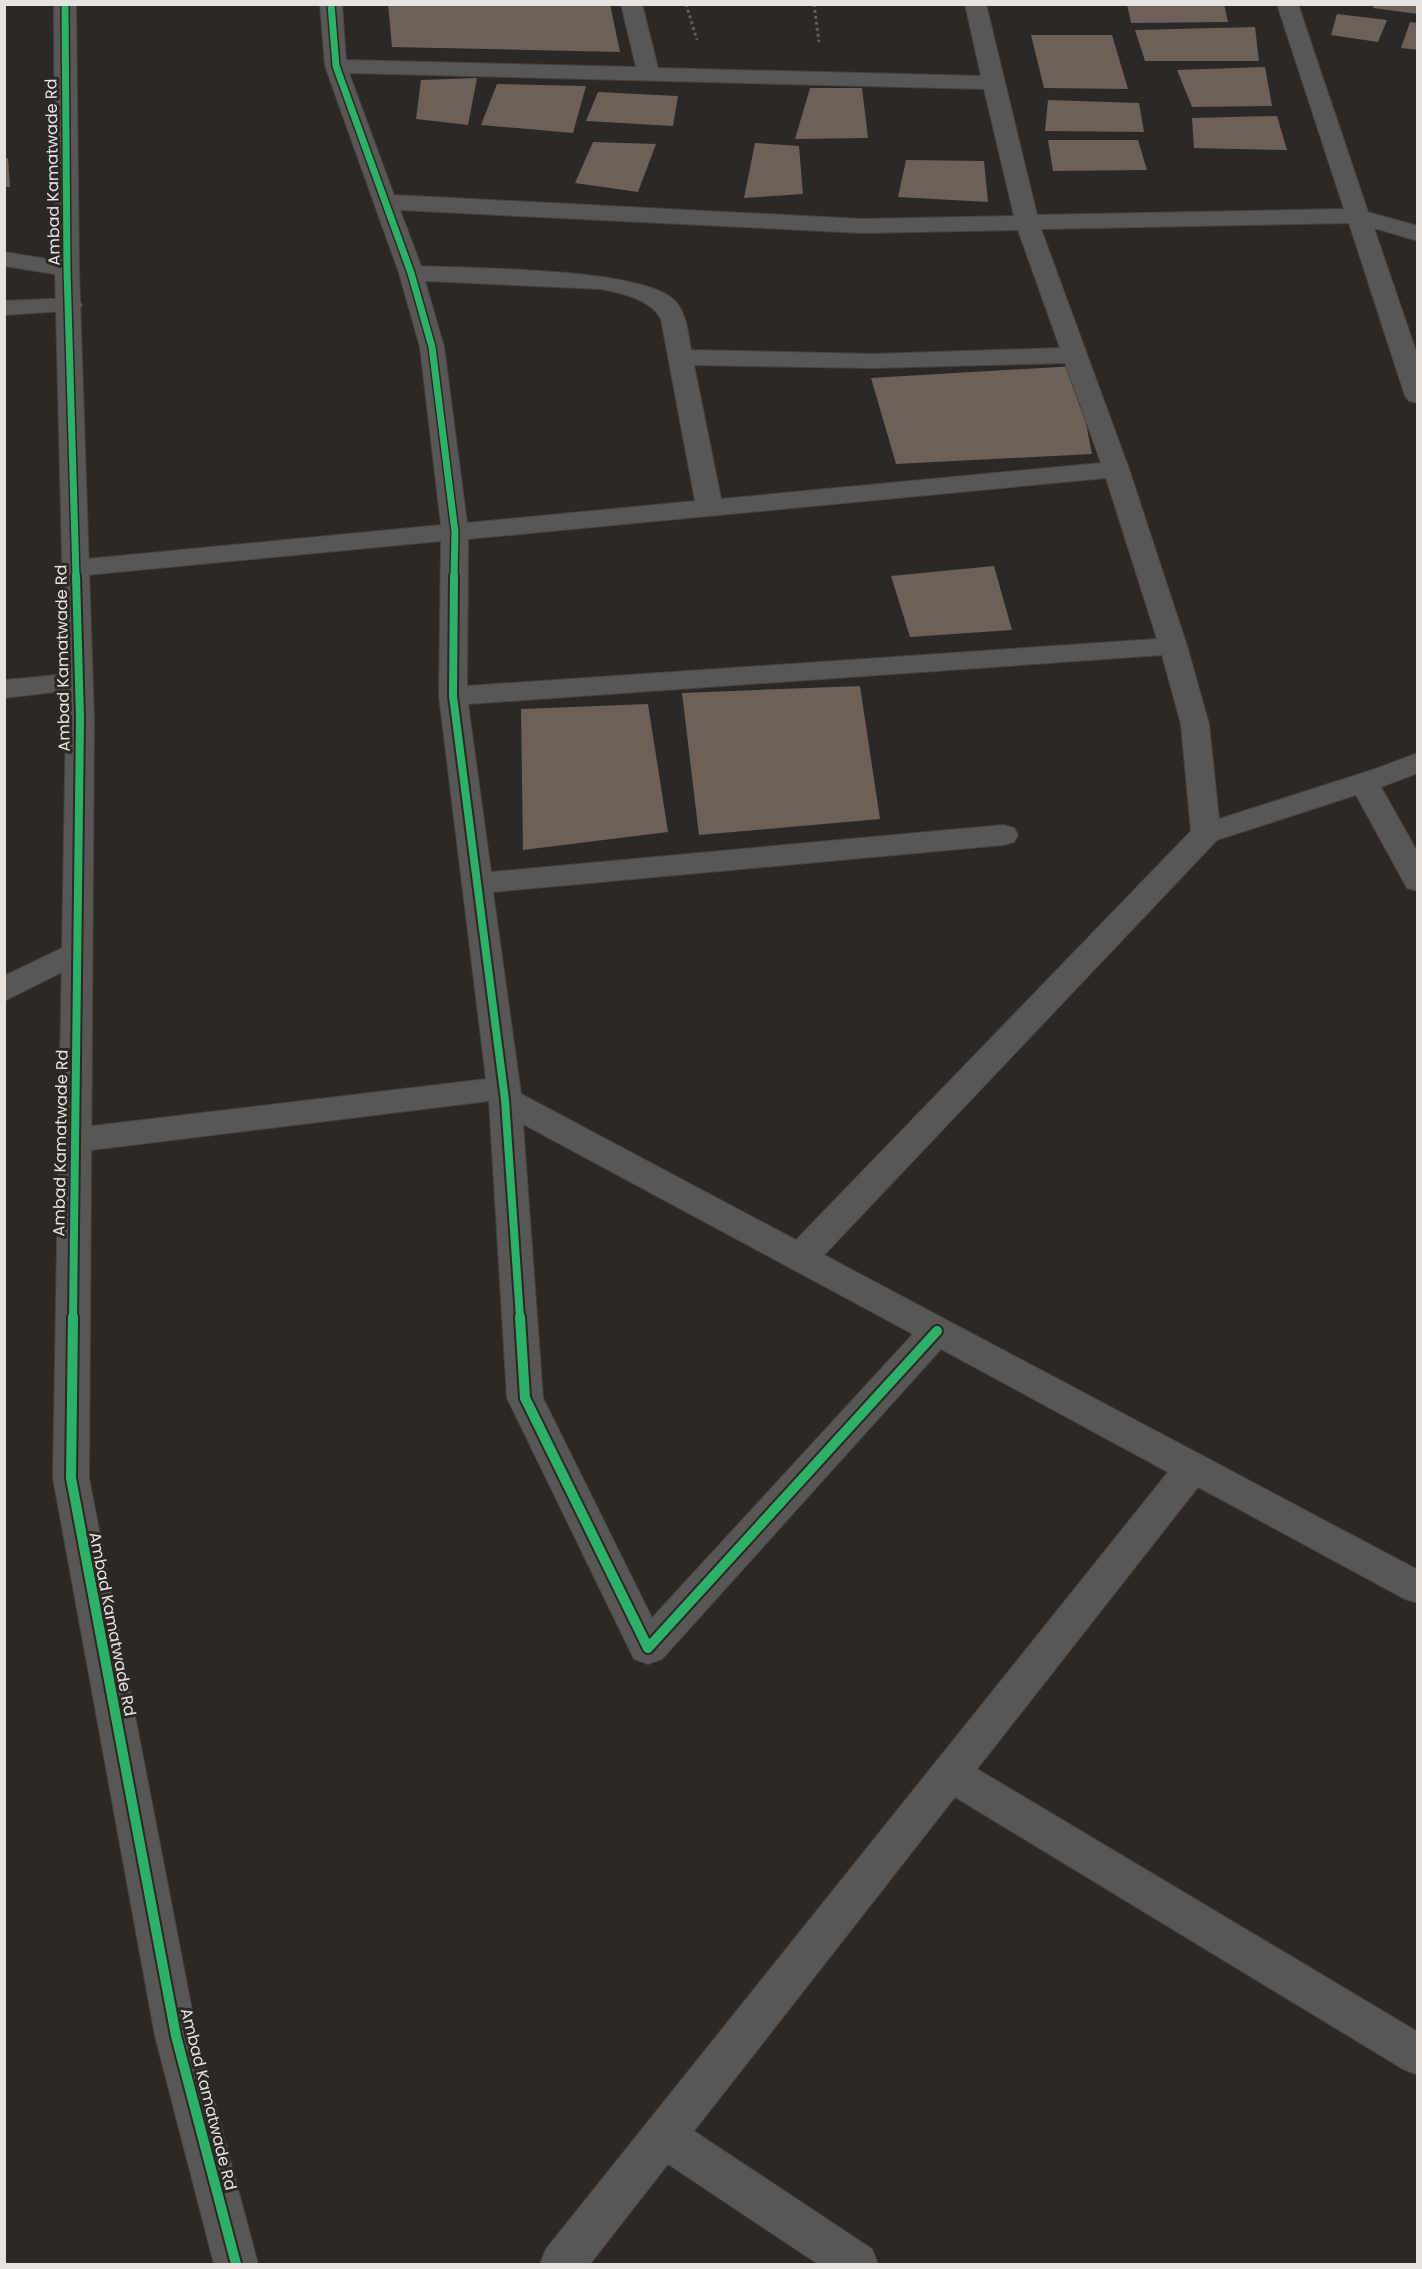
<svg xmlns="http://www.w3.org/2000/svg" width="1422" height="2269" font-family="Poppins,sans-serif">
	<style>
		.building { fill: #6c6059 }
		.lines { fill: none; stroke-linecap: round; stroke-linejoin: round }
		.minor-casing { stroke: #454342; stroke-width: 2 }
		.tertiary-casing { stroke: #454342; stroke-width: 2 }
		.path { stroke: #605e5c; stroke-width: 3; stroke-dasharray: 3 3; stroke-linecap: butt }
		.minor { fill: #595756; fill-rule: evenodd }
		.tertiary { fill: #595756; fill-rule: evenodd }
		.cycleway-far2-casing { stroke: #2d2824; stroke-width: 10 }
		.cycleway-far1-casing { stroke: #2d2824; stroke-width: 12 }
		.cycleway-casing { stroke: #2d2824; stroke-width: 14 }
		.cycleway-far2 { stroke: #2db169; stroke-width: 7 }
		.cycleway-far1 { stroke: #2db169; stroke-width: 8 }
		.cycleway { stroke: #2db169; stroke-width: 10 }
		.labels { text-anchor: middle; stroke-width: 6; stroke-linejoin: round; paint-order: stroke }
		.street-label { font-size: 16px; fill: #e6e3e0; stroke: #2d2824 }
	</style>
	<rect width="100%" height="100%" fill="#2b2826"/>
	<path class="building" d="M388,4H610L620,52L392,47Z
		M1127,4H1224L1228,22L1131,23Z
		M1375,4H1418V14L1373,8Z
		M1337,14L1387,20L1378,42L1331,35Z
		M1410,22L1418,23V50L1401,48Z
		M1255,27L1259,61H1145L1135,30Z
		M1031,35H1112L1128,89L1044,88Z
		M1265,67L1272,106L1192,107L1177,70Z
		M477,78L468,125L416,119L421,80Z
		M497,84L586,86L573,133L481,125Z
		M810,88H862L868,138L795,139Z
		M598,92L678,96L673,126L586,121Z
		M1048,100L1139,103L1144,132L1045,131Z
		M1277,116L1287,150L1194,148L1192,118Z
		M1048,140H1138L1147,170L1053,171Z
		M593,142L656,144L638,192L575,183Z
		M755,143L799,146L803,194L744,198Z
		M8,158L10,187H4V159Z
		M906,160L984,161L988,202L898,197Z
		M1075,366L1092,454L896,464L871,378Z
		M994,566L1012,630L910,637L891,576Z
		M860,686L880,819L699,835L682,693Z
		M648,704L668,832L523,850L521,709Z"/>
	<g class="lines">
		<defs>
			<path id="minor" d="M320,4H342L346,60L636,67L621,4H642L658,68L981,76L965,4H986L1037,215L1344,209L1277,4H1298L1368,212L1418,226V241L1374,228L1418,357V403L1409,401L1405,396L1349,223L1041,229L1129,469L1187,646L1209,724L1219,819L1375,769L1418,753V773L1381,787L1418,853V891L1407,888L1356,795L1217,840L824,1255L1418,1570V1603L1405,1599L1198,1487L977,1769L1418,2032V2075L1403,2069L955,1797L694,2131L872,2249L878,2264H818L668,2164L590,2264H540L546,2249L1168,1472L941,1349L662,1659L648,1664L634,1659L507,1398L489,1101L75,1152L63,1148L58,1140L63,1132L75,1128L486,1079L439,696L441,541L76,576L66,574L62,568L66,562L76,560L441,525L420,347L399,273L325,66ZM349,73L984,89L1014,216L862,219L394,195ZM400,210L862,233L1018,230L1060,348L873,354L691,350C688,334 687,315 676,302C647,267 470,269 421,266ZM425,281L601,289C621,293 651,299 661,319L695,501L467,523L444,347ZM1065,363L1101,463L721,499L694,365L873,368ZM1106,478L1157,639L467,686L468,539ZM1162,655L1181,724L1191,831L796,1240L521,1094L493,892L1003,845L1014,842L1018,835L1014,828L1003,825L491,872L468,704ZM523,1124L913,1334L652,1618L543,1398Z
				M4,252L67,262L75,264L79,269L75,274L67,276L4,266Z
				M70,298L79,300L82,305L79,310L4,315V301Z
				M79,673L89,676L93,682L89,688L4,698V680Z
				M77,941L88,945L93,952L88,959L4,1001V976Z"/>
			<path id="tertiary" d="M54,4H76L79,269L94,718L89,1478L197,2036L258,2264H214L155,2036L53,1478L66,718L55,269Z"/>
		</defs>
		<use href="#minor" class="minor-casing"/>
		<use href="#tertiary" class="tertiary-casing"/>
		<path class="path" d="M686,4L697,40
			M814,4L819,42"/>
		<use href="#minor" class="minor"/>
		<use href="#tertiary" class="tertiary"/>
		<defs>
			<path id="cycleway-far2" d="M65,4L67,269L76,577
				M331,4L336,66L411,273L432,347L455,532L454,577"/>
			<path id="cycleway-far1" d="M454,576L453,696L505,1100L520,1318
				M73,1318L80,718L76,576"/>
			<path id="cycleway" d="M73,1317L71,1478L176,2036L236,2264
				M520,1317L525,1398L648,1648L937,1331"/>
		</defs>
		<use href="#cycleway-far2" class="cycleway-far2-casing"/>
		<use href="#cycleway-far1" class="cycleway-far1-casing"/>
		<use href="#cycleway" class="cycleway-casing"/>
		<use href="#cycleway-far2" class="cycleway-far2"/>
		<use href="#cycleway-far1" class="cycleway-far1"/>
		<use href="#cycleway" class="cycleway"/>
	</g>
	<g class="labels">
		<g class="street-label">
			<text transform="translate(52 172) rotate(-91)" y="6">Ambad Kamatwade Rd</text>
			<text transform="translate(62 658) rotate(-91)" y="6">Ambad Kamatwade Rd</text>
			<text transform="translate(60 1143) rotate(-89)" y="6">Ambad Kamatwade Rd</text>
			<text transform="translate(113 1624) rotate(79)" y="6">Ambad Kamatwade Rd</text>
			<text transform="translate(209 2099) rotate(76)" y="6">Ambad Kamatwade Rd</text>
		</g>
	</g>
	<rect width="1422" height="2269" fill="none" stroke="#e6e3e0" stroke-width="12"/>
</svg>
